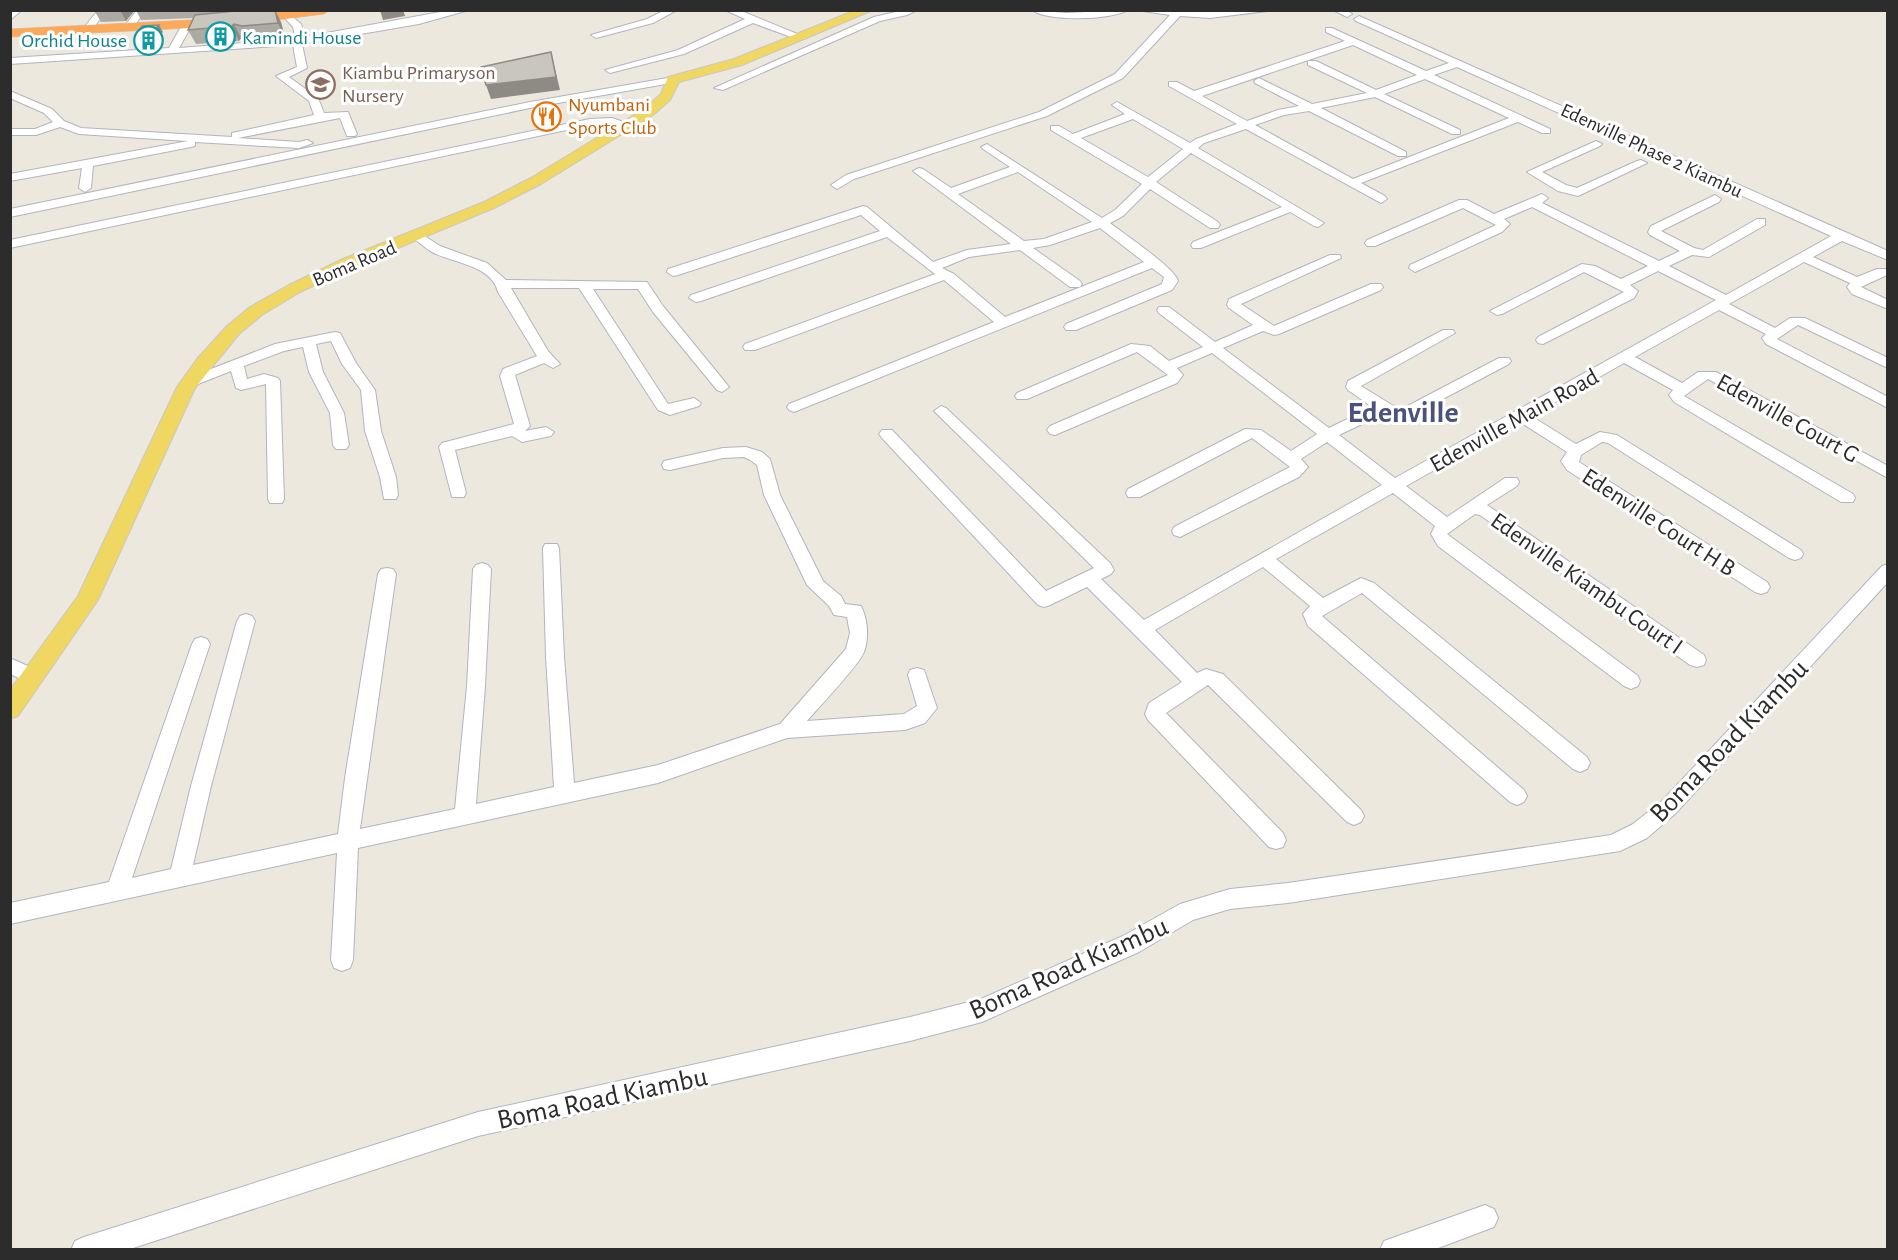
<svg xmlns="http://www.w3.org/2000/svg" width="1898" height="1260" font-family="'Alegreya Sans',sans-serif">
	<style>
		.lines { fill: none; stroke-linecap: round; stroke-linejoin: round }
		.minor-casing { stroke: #b2b4bf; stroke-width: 2 }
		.major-casing { stroke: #c8c8c8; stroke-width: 2 }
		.highway-casing { stroke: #c8c8c8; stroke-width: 1 }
		.minor { fill: #fff; fill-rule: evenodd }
		.major { fill: #efd761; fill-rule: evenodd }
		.highway { fill: #fcaa5a; fill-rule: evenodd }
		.wall { fill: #adaaa3 }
		.shaded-wall { fill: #8d8b84 }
		.building { fill: #c9c6bd; stroke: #8d8b84; stroke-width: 1.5 }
		.labels { text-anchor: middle; stroke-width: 6; stroke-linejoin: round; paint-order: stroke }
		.far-culture-label { font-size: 20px; fill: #0d838f; stroke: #fff; text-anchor: start }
		.far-education-label { font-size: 20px; fill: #785e54; stroke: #fff; text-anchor: start }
		.far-food-label { font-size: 20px; fill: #c56008; stroke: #fff; text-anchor: start }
		.far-street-label { font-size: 20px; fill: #2c2c2c; stroke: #fff }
		.street-label { font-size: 24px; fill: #2c2c2c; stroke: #fff }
		.near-street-label { font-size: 28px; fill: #2c2c2c; stroke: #fff }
		.district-label { font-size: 30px; font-weight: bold; fill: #4c527c; stroke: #fff }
	</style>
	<rect width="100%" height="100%" fill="#ede8de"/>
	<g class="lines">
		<defs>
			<path id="minor" d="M12,10H22L10,20Z
				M98,10H107L91,31H85L83,29Z
				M137,10H146L131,30H125L123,28Z
				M451,10H469L419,24L302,44L307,68L289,77L318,98L324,113L348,112L357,134L355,136H347L340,118L238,138L299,142L307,140L313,143L299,148L195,142V146L191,147L93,166L91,188L85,192L79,188L82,168L10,181V174L188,141L79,134L60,127L36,135H10V129H35L53,122L44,113L10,98V91L52,109L64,121L81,128L232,137V133L314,115L309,101L276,76L297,67L293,45L10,64V58L169,48L182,25L187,22L192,25L179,48L296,39L293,27L282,15L287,12L301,24L305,37Z
				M665,10H677L653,23L596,38L591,35L647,19Z
				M725,10H739L807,38L799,40L753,23L684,54L610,73L605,70L678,50L745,19Z
				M904,10H917L907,15L880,21L723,90L714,88L874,17Z
				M1032,10L1066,13L1128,10C1112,20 1048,22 1032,10Z
				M1136,10H1275L1210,18L1180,16L1123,78L1047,116L854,179L837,189L831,185L846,175L1039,112L1115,74L1170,15Z
				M1333,10H1347L1352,14L1347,17Z
				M1359,16L1888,251V260L1842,241L1813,257L1857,277L1877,269H1887V275L1861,287L1888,300V309L1852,294L1847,287L1850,283L1804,262L1729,304L1775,328L1790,318H1805L1888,358V368L1798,325L1777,339L1888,397V408L1766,344L1762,338L1766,334L1719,310L1635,357L1682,383L1698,372H1716L1888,466V478L1708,379L1684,396L1853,494L1855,498L1853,502H1841L1674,402L1669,395L1673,390L1624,363L1531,416L1576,444L1600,432L1617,435L1801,550L1803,554L1801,558L1795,560L1789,558L1608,443L1602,442L1581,455L1579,462L1767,582L1770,587L1767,592L1761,594L1755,592L1567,470L1561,461L1567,452L1520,422L1406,486L1447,517L1505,478H1517L1519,482L1517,486L1487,505L1704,655L1706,660L1704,665L1697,667L1690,665L1480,515L1475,514L1447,534L1638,676L1640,681L1638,686L1631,689L1624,686L1438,546L1431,534L1435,526L1393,493L1276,559L1323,598L1361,578L1374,583L1587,757L1590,763L1587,769L1580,772L1573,769L1362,593L1322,616L1524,790L1527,796L1524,802L1517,805L1510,802L1308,626L1303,614L1310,606L1263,567L1155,630L1197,673L1206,669L1223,674L1361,810L1364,816L1361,822L1354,825L1347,822L1208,685L1166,713L1283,833L1286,840L1283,847L1276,849L1269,847L1148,720L1145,714L1149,703L1182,682L1087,587L1050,605L1044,607L1038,605L882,438L879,434L882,430H892L1046,591L1094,568L934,411L941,406L946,408L1110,563L1114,570L1111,574L1101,579L1144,620L1382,485L1327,442L1301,459L1308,467L1299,477L1180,537L1174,535L1172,531L1174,527L1290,467L1252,438L1140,497H1128L1126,493L1128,489L1245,429L1261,430L1291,451L1317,434L1212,353L1177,368L1183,375L1177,383L1055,435L1050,434L1047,430L1050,426L1168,375L1137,352L1027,399H1017L1015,396L1017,393L1131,344L1150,346L1169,361L1203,347L1159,313L1157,310L1159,307H1169L1215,342L1253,325L1229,308L1227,305L1229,299L1330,255H1340L1341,258L1241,304L1274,326L1371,284H1381L1383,287L1381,290L1279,334L1274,335L1263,331L1223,348L1329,428L1372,407L1348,390L1346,387L1348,381L1443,330H1453L1455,333L1361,386L1400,410L1499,358H1509L1511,361L1509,364L1405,419L1400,421L1383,414L1339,435L1395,478L1716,300L1658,271L1630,285L1638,291L1634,298L1543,344L1538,343L1536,340L1538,337L1624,292L1584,272L1502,314L1497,315L1490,311L1582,264L1595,266L1621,279L1648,266L1532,207L1504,219L1510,224L1502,232L1415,272L1409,268L1410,265L1496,225L1463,208L1375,246H1367L1365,243L1367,240L1459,200H1467L1494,214L1542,194L1548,198L1542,203L1659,261L1680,251L1650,235L1648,232L1651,226L1715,195L1721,199L1719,202L1661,231L1694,248L1703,250L1757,219H1765V225L1709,257L1692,255L1669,266L1726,295L1831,236L1457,67L1434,75L1550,129V133H1542L1518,122L1361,183L1385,196L1387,199L1381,203L1246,129L1204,143L1198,148L1324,223L1318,227L1314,226L1290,212L1201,248H1193L1191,245L1193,242L1282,207L1191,153L1156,182L1218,222L1220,225L1218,228H1210L1150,189L1123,216L1110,223C1124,234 1175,268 1178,281L1172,290L1076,330H1066L1064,327L1066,324L1162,284L1164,277L1152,268L794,412L789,410L787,407L789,404L994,322L944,280L755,350H745L743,347L745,344L935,274L887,237L701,301L696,302L689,298L691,295L880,231L861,215L678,275L673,276L667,272L668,269L863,206L867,207L933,262L967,250L1011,244L913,171L919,168L923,169L951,188L1010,167L983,149L981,147L987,144L1102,218L1115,210L1142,184L1051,130V126H1059L1073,134L1125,114L1112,105L1117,102L1190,143L1196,139L1237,124L1169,86V82H1177L1194,91L1345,41L1326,32V28H1332L1426,71L1449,63L1356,21L1354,19ZM1353,45L1417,75L1376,90L1316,61H1308V65L1367,93L1312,104L1259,78L1254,81L1255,83L1299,106L1278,110L1247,121L1202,96ZM1425,79L1509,118L1353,179L1255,125L1284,115L1309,111L1398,156H1406V152L1321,108L1375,97L1452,134H1460V130L1384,94ZM1133,119L1183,149L1148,177L1081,138ZM1018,172L1092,222L1044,239L1024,241L958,194ZM1100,228L1144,262L1005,317L954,274L942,268L969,257L1020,250L1070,287H1080L1082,284L1080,281L1033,248L1050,245Z
				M673,77L677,78V82L530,108L10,217V209L530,102Z
				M612,118L632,125L627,128L612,124L590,125L10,248V240L590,119Z
				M1596,141L1602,144L1600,146L1542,172L1566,185L1577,188L1637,161L1641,160L1647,163L1578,196L1558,191L1527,172Z
				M417,231L440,246L487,263L506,280L647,282L663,306L729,387L722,392L717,390L653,312L638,289H593L668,404L694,398L701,403L699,406L670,415L658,410L579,288H511L548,351L560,364L553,368L544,363L515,375L530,426L525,431L546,427L554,432L551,436L522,442L512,436L455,450L466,493L464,497H452L439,447L442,443L514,424L500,376L503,369L537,356L498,292C492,265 452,263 432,252C425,248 419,242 413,238L411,235Z
				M335,332L340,333L356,363L375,390L381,431L396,477L398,495L396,499H384L380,477L365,431L361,390L342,364L331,341L316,344L323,372L344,413L349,445L346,449H336L333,445L330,413L309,372L303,347L284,351L244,366L247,379L264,374L278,378L280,381L284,499L282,503H270L268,499L266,384L241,390L236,388L231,371L188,388L181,383L183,380L275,344Z
				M746,447L762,452L770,459L780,495L823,581L841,596L845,604L861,606C868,620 869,638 864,652C859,665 819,707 807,721L904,714L917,706L908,675L910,670L917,668L924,670L937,708L925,723L905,730L787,738L658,783L358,848L353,960L350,968L342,971L334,968L331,960L337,853L10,924V903L109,882L192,644L195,639L201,637L207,639L210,644L132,878L171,869L191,786L237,621L240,616L246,614L252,616L255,621L211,786L193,865L338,834L345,778L378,574L381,569L387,568L393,569L396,574L360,829L455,809L467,686L473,569L476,565L482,563L488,565L491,569L485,686L476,804L554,787L546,657L543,548L545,544H557L559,548L564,657L574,783L658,765L780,724L846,649L850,633L847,617L834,615L829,606L807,585L764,495L757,465L750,460L744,457L723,458L670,470L664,469L662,465L664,461L723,448Z
				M1888,564V582L1676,813L1647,838L1620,851L1288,903L1230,909L1193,920L1139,952L982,1022L910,1041L478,1136L127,1250H71L75,1241L84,1237L478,1112L910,1017L981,999L1123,936L1180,904L1230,889L1288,883L1611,835L1633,824L1662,801L1882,566Z
				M10,658L41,672L43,677L41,682L34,685L10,674Z
				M1485,1205L1494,1209L1498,1218L1494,1227L1433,1250H1380L1384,1241Z"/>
			<path id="major" d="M856,10H873L742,65L679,82L670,100L653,115L541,184L494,208L355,266L300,292L262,315L239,334L195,388L98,600L18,716L10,719V690L78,596L177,387L197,359L227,326L250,307L289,285L343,259L484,202L531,178L644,109L661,94L668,77L734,59Z"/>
			<path id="highway" d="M289,10H330L324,14L230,26L10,37V29L230,18Z"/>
		</defs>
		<use href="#minor" class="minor-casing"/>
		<use href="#major" class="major-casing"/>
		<use href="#highway" class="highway-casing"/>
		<use href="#minor" class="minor"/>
		<use href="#major" class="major"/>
		<use href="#highway" class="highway"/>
	</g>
	<path class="wall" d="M94,10H135L126,21L101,22Z
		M136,10H223V13L281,22L285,38L249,40L241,38L239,41L196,44L188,30L194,18L141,20Z
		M163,32L147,47L140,48L136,41Z"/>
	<path class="shaded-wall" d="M120,10H135L126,21Z
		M275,10L281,22L285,38L278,23Z
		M380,10H403L405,16L383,20Z
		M234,24L241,38L239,41L232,26Z
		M159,25L163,32L147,47L143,41Z
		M551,52L560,90L491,99L486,85Z"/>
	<path class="building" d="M245,10H275L278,23L242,26L234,24L232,26L188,30L195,15Z
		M159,25L143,41H136L142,26Z
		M551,52L556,77L486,85L481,67Z"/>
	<defs>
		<symbol id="building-ring" viewBox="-11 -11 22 22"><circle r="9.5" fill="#fff" stroke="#0f9aa8" stroke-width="1.5"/><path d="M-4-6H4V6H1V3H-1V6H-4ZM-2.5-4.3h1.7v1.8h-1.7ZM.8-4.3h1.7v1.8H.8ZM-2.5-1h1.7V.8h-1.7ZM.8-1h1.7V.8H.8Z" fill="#0f9aa8"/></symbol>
		<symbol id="school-ring" viewBox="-11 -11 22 22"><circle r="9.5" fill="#fff" stroke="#8d6e63" stroke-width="1.5"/><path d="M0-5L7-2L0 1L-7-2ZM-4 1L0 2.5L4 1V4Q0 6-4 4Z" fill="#8d6e63"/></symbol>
		<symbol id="restaurant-ring" viewBox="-11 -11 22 22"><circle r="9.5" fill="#fff" stroke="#e8710a" stroke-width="1.5"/><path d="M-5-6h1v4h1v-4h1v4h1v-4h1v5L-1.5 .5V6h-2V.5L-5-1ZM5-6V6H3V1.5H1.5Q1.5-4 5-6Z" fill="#e8710a"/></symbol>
	</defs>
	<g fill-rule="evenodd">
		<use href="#building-ring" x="204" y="20" width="33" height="33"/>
		<use href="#building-ring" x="132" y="24" width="33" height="33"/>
		<use href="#school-ring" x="304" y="68" width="33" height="33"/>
		<use href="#restaurant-ring" x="530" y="100" width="33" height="33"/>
	</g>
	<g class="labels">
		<g class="far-culture-label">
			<text x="242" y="44">Kamindi House</text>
			<text x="127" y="47" text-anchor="end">Orchid House</text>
		</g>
		<g class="far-education-label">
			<text x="342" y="79">Kiambu Primaryson<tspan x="342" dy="23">Nursery</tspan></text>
		</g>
		<g class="far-food-label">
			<text x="568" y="111">Nyumbani<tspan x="568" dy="23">Sports Club</tspan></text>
		</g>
		<g class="far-street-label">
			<text transform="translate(1652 150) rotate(25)" y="7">Edenville Phase 2 Kiambu</text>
			<text transform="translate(354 263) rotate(-23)" y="7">Boma Road</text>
		</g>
		<g class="street-label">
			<text transform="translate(1788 418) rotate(29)" y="8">Edenville Court G</text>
			<text transform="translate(1514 420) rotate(-29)" y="8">Edenville Main Road</text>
			<text transform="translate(1659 522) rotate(33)" y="8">Edenville Court H B</text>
			<text transform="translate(1587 583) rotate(35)" y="8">Edenville Kiambu Court I</text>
		</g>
		<g class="near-street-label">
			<text transform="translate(1728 740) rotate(-46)" y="10">Boma Road Kiambu</text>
			<text transform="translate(1068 967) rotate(-24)" y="10">Boma Road Kiambu</text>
			<text transform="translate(602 1097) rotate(-12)" y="10">Boma Road Kiambu</text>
		</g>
		<g class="district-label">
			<text x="1403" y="422">Edenville</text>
		</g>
	</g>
	<rect width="1898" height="1260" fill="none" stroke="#2c2c2c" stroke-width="24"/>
</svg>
